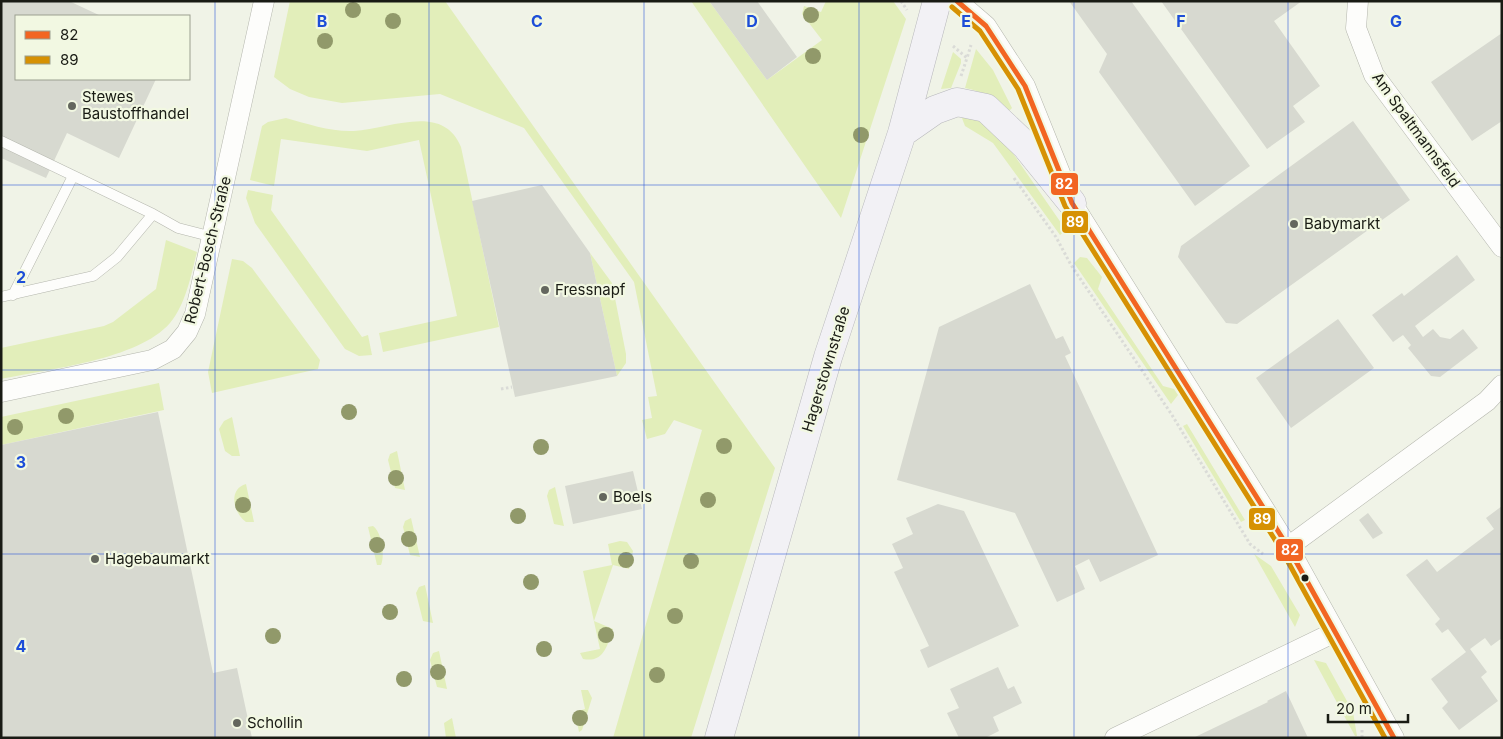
<svg xmlns="http://www.w3.org/2000/svg" width="1503" height="739" font-family="Inter,sans-serif">
	<style>
		.green { fill: #e2eeba }
		.building { fill: #d7d9d0 }
		.lines { fill: none; stroke-linecap: round; stroke-linejoin: round }
		.service-casing { stroke: #b4b6ad; stroke-width: 11 }
		.minor-casing { stroke: #b4b6ad; stroke-width: 21 }
		.primary-casing { stroke: #b8b8bc; stroke-width: 29 }
		.path { stroke: #dadbd7; stroke-width: 3; stroke-dasharray: 2.5 2.5; stroke-linecap: butt }
		.service { stroke: #fdfdfb; stroke-width: 10 }
		.minor { stroke: #fdfdfb; stroke-width: 20 }
		.primary { stroke: #f2f1f5; stroke-width: 28 }
		.bus-1-casing { stroke: #f2f8e2; stroke-width: 9 }
		.bus-2-casing { stroke: #f2f8e2; stroke-width: 9 }
		.bus-1 { stroke: #f26522; stroke-width: 5 }
		.bus-2 { stroke: #d69103; stroke-width: 5 }
		.tree { fill: #91996a }
		.grid { fill: none; stroke: #1d4ed8; stroke-width: 1; stroke-opacity: 0.55 }
		.poi-dot { fill: #64675e; stroke: #f2f8e2; stroke-width: 2 }
		.bus-dot { fill: #191b14; stroke: #f2f8e2; stroke-width: 2 }
		.labels { text-anchor: middle; stroke-width: 4.5; stroke-linejoin: round; paint-order: stroke }
		.poi-label { font-size: 15px; fill: #191b14; stroke: #f2f8e2; text-anchor: start }
		.street-label { font-size: 15px; fill: #191b14; stroke: #f2f8e2 }
		.grid-label { font-size: 16px; text-anchor: middle; font-weight: bold; fill: #1d4ed8; stroke: #f2f8e2; stroke-width: 4.5; stroke-linejoin: round; paint-order: stroke }
		.line-badge { stroke: #f2f8e2; stroke-width: 2 }
		.badge-label { font-size: 14px; text-anchor: middle; font-weight: bold; fill: #fff }
	</style>
	<rect width="100%" height="100%" fill="#f0f3e7"/>
	<path class="green" d="M290,1H445L775,468L691,738H613L702,430L674,420L665,434L647,439L642,420L652,418L648,397L657,396L634,282L524,128L440,94L342,103L309,97L290,89L274,77Z
		M691,1H709L767,80L822,40L802,14L804,6L821,12L826,1H893L906,19L841,218Z
		M976,49L993,70L1012,108L1010,110L1007,111C994,98 984,92 965,88Z
		M953,52L961,59V63L951,88L941,89Z
		M960,113L977,118L1001,136L1066,230L1060,235L993,143L965,126Z
		M286,118C308,124 331,132 354,131C389,129 443,102 461,147L499,327L383,352L379,333L457,316L419,140L367,151L281,139L274,186L250,180L262,126L268,122Z
		M248,190L273,195L271,210L362,337L368,335L372,355L359,356L345,349L255,223L246,198Z
		M166,240L197,252C191,275 186,304 170,323C138,360 48,369 1,379V348L104,326L113,322L156,289Z
		M590,253L612,283L626,354V363L617,376Z
		M1080,257L1087,258L1102,277L1098,289L1163,386L1174,389L1178,395L1171,404L1074,263Z
		M232,259L243,261L252,268L320,360L318,369L212,393L208,372Z
		M159,383L164,410L1,445V417Z
		M232,417L240,456H232L225,451L219,429L224,421Z
		M1187,424L1245,520L1241,522L1183,426Z
		M397,451L405,490L395,488L388,460L390,454Z
		M246,484L254,522H246C233,513 228,489 246,484Z
		M555,487L564,526L554,524L547,496L549,490Z
		M411,518L420,557L410,555L403,527L405,521Z
		M373,526C382,532 385,556 381,565H377L368,527Z
		M620,541L627,542L633,551L629,569L613,565L594,621L613,629C607,646 604,663 583,659L580,653L600,649L583,571L612,565L608,544Z
		M1254,554L1271,566L1300,615L1295,627Z
		M425,585L433,623L423,621L416,593L419,587Z
		M439,651L447,689L437,687L430,660L433,653Z
		M1314,660L1326,663L1353,712L1357,736H1355Z
		M581,690H588L592,698L582,730L579,732L575,712L585,709Z
		M452,718L456,738H446L444,723Z"/>
	<path class="building" d="M1,1H69L101,16H16V79H156L119,158L67,133L46,178L1,158Z
		M709,1H757L797,57L767,80Z
		M1069,1H1131L1250,166L1195,206L1099,72L1107,54Z
		M1161,1H1302L1274,21L1320,86L1293,106L1305,122L1267,149Z
		M1502,33V121L1472,141L1431,82Z
		M1353,121L1410,200L1237,324L1226,323L1178,257L1181,246Z
		M542,185L590,253L617,376L515,397L472,201Z
		M1457,255L1475,280L1415,326L1423,337L1433,329L1440,337L1450,339L1463,329L1478,348L1440,377L1431,376L1408,348L1411,345L1403,335L1393,342L1372,315L1402,293L1404,296Z
		M1030,284L1056,339L1063,336L1071,353L1065,356L1158,555L1100,582L1089,559L1075,566L1085,589L1057,602L1015,513L897,480L939,327Z
		M1338,319L1374,368L1291,428L1256,378Z
		M158,412L213,673L237,668L252,738H1V445Z
		M633,471L642,509L573,524L565,486Z
		M938,504L964,511L1019,626L928,668L920,650L929,646L894,572L903,568L892,544L913,534L906,518Z
		M1502,506V638L1491,646L1485,638L1470,649L1487,672L1481,677L1498,701L1459,730L1442,708L1448,702L1431,679L1466,652L1448,629L1442,633L1435,624L1440,619L1406,575L1427,559L1437,572L1494,529L1486,518Z
		M1368,513L1383,533L1373,539L1359,520Z
		M998,667L1008,689L1014,686L1022,703L993,717L999,731L985,738H959L947,713L959,708L950,689Z
		M1286,691L1308,738H1193L1268,702L1267,701Z"/>
	<g class="lines">
		<defs>
			<path id="service" d="M1,141L153,214
				M13,295L73,176
				M1,297L93,276L117,257L153,214L178,228L213,237"/>
			<path id="minor" d="M957,1L986,26L1025,86L1072,203L1288,547L1394,738
				M1358,1L1356,28L1374,75L1502,247
				M1,392L152,360L173,349L187,332L195,314L264,1
				M1288,547L1487,401L1502,385
				M1115,738L1335,632"/>
			<path id="primary" d="M902,133L935,110L957,102L986,108L1026,146L1072,203
				M719,738L828,357L902,133L937,1"/>
		</defs>
		<use href="#service" class="service-casing"/>
		<use href="#minor" class="minor-casing"/>
		<use href="#primary" class="primary-casing"/>
		<path class="path" d="M901,1L907,10
			M953,46L967,58L971,45
			M961,76L967,58
			M1014,178L1056,237L1071,265L1172,415L1250,544L1263,554
			M501,389L512,387
			M1362,730V738"/>
		<use href="#service" class="service"/>
		<use href="#minor" class="minor"/>
		<use href="#primary" class="primary"/>
		<defs>
			<path id="bus-1" d="M957,1L986,26L1025,86L1072,203L1288,547L1394,738"/>
			<path id="bus-2" d="M952,7L980,31L1018,89L1065,206L1282,551L1385,738"/>
		</defs>
		<use href="#bus-1" class="bus-1-casing"/>
		<use href="#bus-2" class="bus-2-casing"/>
		<use href="#bus-1" class="bus-1"/>
		<use href="#bus-2" class="bus-2"/>
	</g>
	<g class="tree">
		<circle cx="353" cy="10" r="8"/>
		<circle cx="811" cy="15" r="8"/>
		<circle cx="393" cy="21" r="8"/>
		<circle cx="325" cy="41" r="8"/>
		<circle cx="813" cy="56" r="8"/>
		<circle cx="861" cy="135" r="8"/>
		<circle cx="349" cy="412" r="8"/>
		<circle cx="66" cy="416" r="8"/>
		<circle cx="15" cy="427" r="8"/>
		<circle cx="724" cy="446" r="8"/>
		<circle cx="541" cy="447" r="8"/>
		<circle cx="396" cy="478" r="8"/>
		<circle cx="708" cy="500" r="8"/>
		<circle cx="243" cy="505" r="8"/>
		<circle cx="518" cy="516" r="8"/>
		<circle cx="409" cy="539" r="8"/>
		<circle cx="377" cy="545" r="8"/>
		<circle cx="626" cy="560" r="8"/>
		<circle cx="691" cy="561" r="8"/>
		<circle cx="531" cy="582" r="8"/>
		<circle cx="390" cy="612" r="8"/>
		<circle cx="675" cy="616" r="8"/>
		<circle cx="606" cy="635" r="8"/>
		<circle cx="273" cy="636" r="8"/>
		<circle cx="544" cy="649" r="8"/>
		<circle cx="438" cy="672" r="8"/>
		<circle cx="657" cy="675" r="8"/>
		<circle cx="404" cy="679" r="8"/>
		<circle cx="580" cy="718" r="8"/>
	</g>
	<path class="grid" d="M215,1V738M429,1V738M644,1V738M859,1V738M1074,1V738M1288,1V738M1,185H1502M1,370H1502M1,554H1502"/>
	<g class="poi-dot">
		<circle cx="72" cy="106" r="5"/>
		<circle cx="1294" cy="224" r="5"/>
		<circle cx="545" cy="290" r="5"/>
		<circle cx="603" cy="497" r="5"/>
		<circle cx="95" cy="559" r="5"/>
		<circle cx="237" cy="723" r="5"/>
	</g>
	<circle class="bus-dot" cx="1305" cy="578" r="4.5"/>
	<g class="labels">
		<g class="poi-label">
			<text x="82" y="102">Stewes<tspan x="82" dy="17">Baustoffhandel</tspan></text>
			<text x="1304" y="229">Babymarkt</text>
			<text x="555" y="295">Fressnapf</text>
			<text x="613" y="502">Boels</text>
			<text x="105" y="564">Hagebaumarkt</text>
			<text x="247" y="728">Schollin</text>
		</g>
		<g class="street-label">
			<text transform="translate(1416 130) rotate(54)" y="5">Am Spaltmannsfeld</text>
			<text transform="translate(208 250) rotate(-76)" y="5">Robert-Bosch-Straße</text>
			<text transform="translate(826 369) rotate(-73)" y="5">Hagerstownstraße</text>
		</g>
	</g>
	<g class="grid-label">
		<text x="322" y="27">B</text>
		<text x="537" y="27">C</text>
		<text x="752" y="27">D</text>
		<text x="966" y="27">E</text>
		<text x="1181" y="27">F</text>
		<text x="1396" y="27">G</text>
		<text x="21" y="283">2</text>
		<text x="21" y="468">3</text>
		<text x="21" y="652">4</text>
	</g>
	<g class="line-badge">
		<rect x="1050" y="172" width="29" height="24" rx="5" fill="#f26522"/>
		<rect x="1061" y="210" width="28" height="24" rx="5" fill="#d69103"/>
		<rect x="1248" y="507" width="28" height="24" rx="5" fill="#d69103"/>
		<rect x="1275" y="538" width="29" height="24" rx="5" fill="#f26522"/>
	</g>
	<g class="badge-label">
		<text x="1064" y="189">82</text>
		<text x="1075" y="227">89</text>
		<text x="1262" y="524">89</text>
		<text x="1290" y="555">82</text>
	</g>
	<rect width="1503" height="739" fill="none" stroke="#191b14" stroke-width="5"/>
	<rect x="15" y="15" width="175" height="65" fill="#f2f8e2" stroke="#9ba090"/>
	<rect x="25" y="31" width="25" height="8" fill="#f26522" stroke="#9ba090"/>
	<text x="60" y="40" font-size="15" fill="#191b14">82</text>
	<rect x="25" y="56" width="25" height="8" fill="#d69103" stroke="#9ba090"/>
	<text x="60" y="65" font-size="15" fill="#191b14">89</text>
	<path d="M1328 714v8h80v-8" fill="none" stroke="#191b14" stroke-width="2.5"/>
	<text x="1336" y="714" font-size="15" fill="#191b14" stroke="#f2f8e2" stroke-width="4" paint-order="stroke">20 m</text>
</svg>
